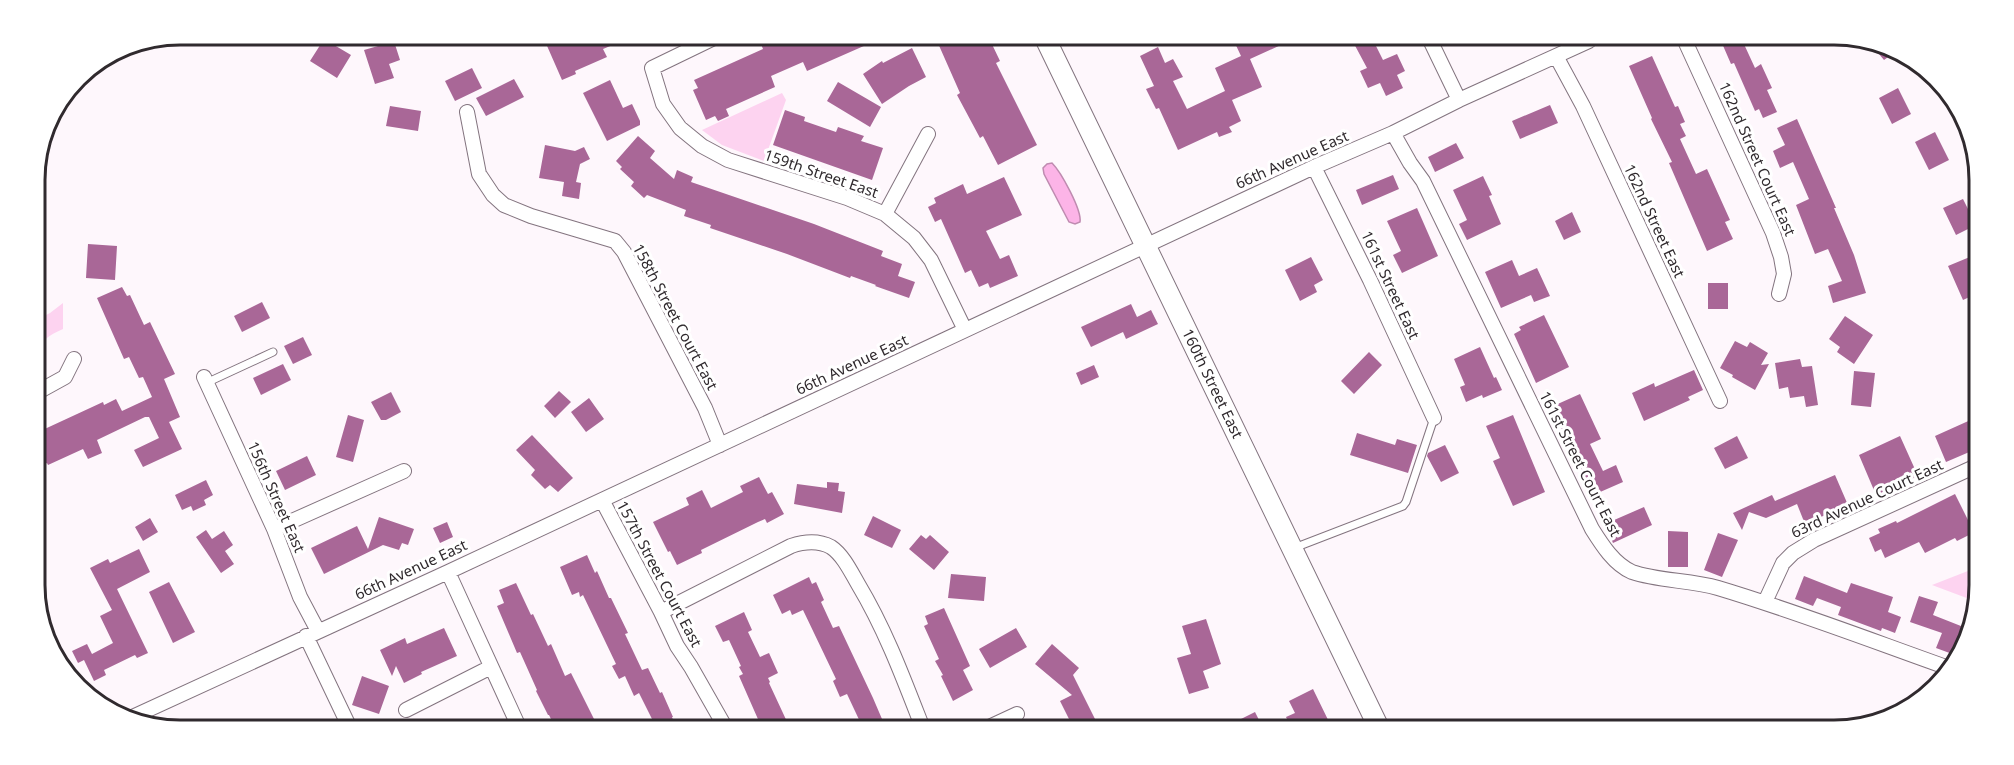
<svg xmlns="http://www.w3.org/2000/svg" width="2014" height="765" font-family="'Noto Sans',sans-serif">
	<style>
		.green { fill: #fdd3f0 }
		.water { fill: #fcb4e7; stroke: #bf8bb0; stroke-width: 1.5 }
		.building { fill: #a96797 }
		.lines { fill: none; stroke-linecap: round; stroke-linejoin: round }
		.lane-casing { stroke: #83747f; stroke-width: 9 }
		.street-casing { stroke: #83747f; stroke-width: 16 }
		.secondary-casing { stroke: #83747f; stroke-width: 22 }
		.lane { stroke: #fff; stroke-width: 7 }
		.street { stroke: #fff; stroke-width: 14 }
		.secondary { stroke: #fff; stroke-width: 20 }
		.labels { text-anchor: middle; stroke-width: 6; stroke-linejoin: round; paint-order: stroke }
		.street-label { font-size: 15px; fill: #302a2e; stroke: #fff }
		.rim { fill: none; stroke: #302a2e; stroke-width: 3 }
	</style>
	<rect width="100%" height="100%" fill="#fef7fc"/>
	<path class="green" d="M782,93L786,100L764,161L722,145L702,130Z
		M63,303V329C32,342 43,350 36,375V320L50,313Z
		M1973,569L1972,600L1932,585Z"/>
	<path class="water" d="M1052,163C1061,172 1082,210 1080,222L1075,224L1069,222L1044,174L1043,168L1047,164Z"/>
	<path class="building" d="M386,35H392L400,60L389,64L394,78L375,84L364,50L378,46L375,39Z
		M551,36H563L632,37L603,49L607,57L575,71L576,74L562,80L544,39Z
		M777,37L882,38L807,71L803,62L771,76L775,87L726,109L729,116L718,121L715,116L706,120L693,90L698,88L694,80L763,49L761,44Z
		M944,38H989L1000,61L996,63L1037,145L998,165L983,136L980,138L957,95L960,93L937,41Z
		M324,39L351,55L337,78L310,61Z
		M1233,39H1294L1250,59L1262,87L1232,100L1241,121L1229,127L1232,132L1219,137L1217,132L1178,150L1159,108L1156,109L1146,89L1154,86L1140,56L1158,47L1165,63L1173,59L1183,77L1173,81L1187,109L1225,91L1215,68L1241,56Z
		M1352,40H1373L1383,60L1397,54L1405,71L1397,75L1403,88L1386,96L1380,83L1368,88L1360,71L1367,68Z
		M1721,41L1743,42L1755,68L1761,64L1772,88L1767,90L1777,112L1763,118L1759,109L1755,111L1734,63L1731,64Z
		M1869,42H1880L1895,52L1884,60Z
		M912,48L926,77L909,86L882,104L863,74L882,61L883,63Z
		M1652,56L1675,107L1678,106L1685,122L1680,124L1686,136L1680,139L1696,174L1707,169L1730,220L1725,222L1733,239L1707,251L1669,163L1672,162L1651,119L1652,118L1629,66Z
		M472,68L482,88L455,101L445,81Z
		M514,79L524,97L486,116L476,98Z
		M610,80L623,108L632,104L640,121V125L607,141L583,93Z
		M838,82L881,107L870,127L827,101Z
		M1898,88L1911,114L1892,124L1879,98Z
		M1550,105L1558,123L1520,139L1512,121Z
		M390,106L421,111L418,131L386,126Z
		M785,110L805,117L804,121L836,132L838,127L864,136L861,141L883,148L872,180L773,145Z
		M1797,119L1836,208H1834L1854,255L1866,293L1833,303L1828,286L1842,281L1828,249L1815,254L1796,205L1809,199L1793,162L1780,168L1773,151L1785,145L1777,128Z
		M1935,132L1949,160L1929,170L1915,142Z
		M638,136L655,151L650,158L674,179L677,170L693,177L691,182L814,224L883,251L881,256L902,264L898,276L915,282L909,298L875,286L876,285L851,276L850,278L787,254L710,228L711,225L684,216L686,210L647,195L644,198L631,186L634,182L620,169L622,167L616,161Z
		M1456,143L1464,158L1435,172L1428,157Z
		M545,145L575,151L584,147L590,159L580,164L576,182L581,183L579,199L562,196L564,182L539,178Z
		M1393,175L1399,189L1362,205L1356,190Z
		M1483,176L1492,195L1489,196L1501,224L1467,240L1459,224L1467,220L1453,190Z
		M1004,177L1022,215L986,231L1000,259L1009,255L1018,276L990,288L988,283L979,287L971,270L965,273L941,219L935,222L928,207L936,203L934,198L963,184L967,194Z
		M1963,199L1976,225L1956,235L1943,208Z
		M1417,208L1438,256L1402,273L1393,255L1401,251L1387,221Z
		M1572,212L1581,232L1564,240L1555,221Z
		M88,244L117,246L115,280L86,278Z
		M1977,254L1976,294L1963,300L1948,266Z
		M1311,257L1323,280L1314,285L1317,292L1300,301L1285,270Z
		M1512,260L1519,276L1537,268L1550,296L1534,302L1531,295L1501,308L1485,272Z
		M1708,283H1728V309H1708Z
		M122,287L127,296L130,295L144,325L150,322L175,374L164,379L180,417L169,422L182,449L143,467L134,450L159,438L149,417H145L97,440L102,453L88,459L83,449L48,465L47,463L36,468V433L103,402L104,405L116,399L122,411L152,397L143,377L139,378L129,357L124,359L97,298Z
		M262,302L270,318L242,332L234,316Z
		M1131,304L1137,317L1151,310L1158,324L1126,339L1123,332L1091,347L1081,327Z
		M1544,315L1569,367L1536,383L1514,334L1521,330L1519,327Z
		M1845,316L1873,335L1854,364L1837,352L1840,347L1829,339Z
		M303,337L312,355L293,364L284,346Z
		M1735,341L1747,347L1750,342L1768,353L1761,365L1769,364L1755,390L1732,377L1733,375L1720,368Z
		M1480,347L1494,378L1496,377L1502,390L1483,398L1482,395L1466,402L1460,387L1465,385L1454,359Z
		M1369,352L1382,365L1354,394L1341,381Z
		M1800,359L1802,367L1812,366L1818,405L1806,407L1804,396L1790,398L1788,387L1779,389L1775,363Z
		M283,364L291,380L261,395L253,378Z
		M1094,365L1099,377L1081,385L1076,373Z
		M1694,370L1703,390L1688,397L1690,400L1644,421L1632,393L1654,383L1655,387Z
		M1854,371L1875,373L1871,407L1851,405Z
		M559,391L571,402L555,418L544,406Z
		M391,392L401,412L386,420H381L371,402Z
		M1580,394L1601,439L1590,444L1603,471L1616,465L1623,482L1591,496L1584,479L1586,478L1551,407Z
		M589,398L604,419L586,432L571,412Z
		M348,415L364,420L353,462L336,457Z
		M1513,415L1545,492L1513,506L1493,461L1500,458L1486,426Z
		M1975,418L1974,450L1946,462L1935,436Z
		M1357,433L1395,445L1397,439L1417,445L1408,473L1350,455Z
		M532,435L573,478L558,492L550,485L545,489L531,475L535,470L516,450Z
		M1737,436L1748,458L1725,469L1714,448Z
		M1900,436L1918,476L1876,495L1859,455Z
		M1445,445L1459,473L1441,482L1427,456L1428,453Z
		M307,456L316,475L285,490L276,471Z
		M1835,475L1848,505L1805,524L1797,504L1766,518L1749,512L1742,530L1733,513L1772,495L1775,501Z
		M759,477L768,494L772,492L784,514L767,523L765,519L758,522L701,550L702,553L677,565L670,551L668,552L653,522L689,505L686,498L702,490L711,508L743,492L740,486Z
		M206,480L213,495L204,500L206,505L193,511L191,506L182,510L175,495Z
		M827,482L839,483L838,491L845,492L842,513L794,504L797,484L827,488Z
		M1955,494L1973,530V533L1957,541L1955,538L1925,553L1919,542L1885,558L1881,549L1875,552L1869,538L1880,533L1878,529L1896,521L1897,523Z
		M1644,507L1652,525L1613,543L1605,524Z
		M873,516L901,530L892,548L864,535Z
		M379,517L414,529L408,545L402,543L399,550L383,545L324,574L311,548L357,526L368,549Z
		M150,518L158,532L143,541L135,527Z
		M447,522L453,537L440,543L433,528Z
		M206,530L212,539L224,531L233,545L225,551L234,564L221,573L196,537Z
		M1668,531L1688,532V567H1668Z
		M1718,533L1738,540L1722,577L1704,570Z
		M921,535L926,539L930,535L949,552L934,570L909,549Z
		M139,549L150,572L117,589L148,653L137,658L135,655L104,670L106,675L94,681L84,660L78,663L72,651L87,644L92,654L113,643L100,616L112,610L90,568L108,559L110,563Z
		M587,555L595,573L597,571L609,598H611L628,633L625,634L642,670L648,668L660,693L662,692L673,717H672L675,725H655L639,693L634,696L625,676L619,679L612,666L616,664L583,595L580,597L579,592L572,595L560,567Z
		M951,574L986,577L984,601L948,598Z
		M1804,576L1847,593L1851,583L1893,597L1888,612L1901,617L1895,633L1882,628L1881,631L1838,615L1841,607L1817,598L1813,606L1795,599Z
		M809,577L812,584L816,582L824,600L821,602L833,628L839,626L873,698L885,726H862L847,694L840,697L833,681L836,679L803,610L792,615L790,610L782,614L773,595Z
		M169,582L195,632L173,643L149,592Z
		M516,583L531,615L533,614L548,646L551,644L565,676L571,673L594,719L581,725H554L549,715H548L536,691L537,690L520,652L517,653L497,606L504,603L499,590Z
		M1919,596L1938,602L1933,615L1966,628L1955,655L1936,648L1942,633L1910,622Z
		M944,608L970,666L963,670L973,690L953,701L941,676L943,675L935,661L939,659L924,626L928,624L925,616Z
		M744,612L752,630L748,632L760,657L769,653L778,673L768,678L770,682L769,683L789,726H761L739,676L743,674L739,667L741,666L729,640L723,642L715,626Z
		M1206,619L1221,664L1203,671L1209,688L1189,694L1177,658L1191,654L1182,626Z
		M444,628L457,656L421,672L422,674L404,683L396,666L392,676L380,650L405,638L407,644Z
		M1016,628L1027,647L990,668L979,649Z
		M1052,644L1079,668L1073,675L1097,723L1090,727H1073L1060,701L1072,695L1035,664Z
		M362,676L389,686L379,714L352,705Z
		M1313,689L1332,728H1291L1286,717L1295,713L1289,701Z
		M1255,712L1263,728H1223Z"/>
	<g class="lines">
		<defs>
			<path id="lane" d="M206,383L273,352
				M1294,548L1403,506L1406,502L1434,418"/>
			<path id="street" d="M716,37L652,68L663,104L680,128L702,146L728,160L847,198L885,214L914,238L931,260L965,330
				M1430,40L1459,100
				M1685,41L1773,233L1781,257L1784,274L1779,294
				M1556,56L1583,106L1720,401
				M467,112L479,174L493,195L504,205L531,216L615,241L624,252L705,408L720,445
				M1393,133L1410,163L1423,181L1592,529C1602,545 1614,564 1632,572C1658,581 1691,580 1718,588C1795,611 1870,640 1946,667
				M1314,167L1370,280L1434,418
				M885,214L928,134
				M204,377L274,529L300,597L318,631
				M36,393L65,377L74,359
				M602,500L661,612L677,646L691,667L724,725
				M274,529L404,471
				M448,572L518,725
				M1765,602L1783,563L1793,553L1814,540L1974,467
				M661,612L791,546C803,542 818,540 831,547C843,555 851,572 858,584C885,629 903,677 922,726
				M306,636L348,724
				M406,710L491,667
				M128,719L448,572L1314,167L1393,133L1459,100L1589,41
				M989,727L1017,714"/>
			<g id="secondary">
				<path id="s1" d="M1045,38L1379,728"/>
			</g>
		</defs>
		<use href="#lane" class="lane-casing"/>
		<use href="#street" class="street-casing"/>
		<use href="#secondary" class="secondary-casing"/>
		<use href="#lane" class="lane"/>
		<use href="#street" class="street"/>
		<use href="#secondary" class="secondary"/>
	</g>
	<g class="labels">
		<g class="street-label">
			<text transform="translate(1757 159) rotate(66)" y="5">162nd Street Court East</text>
			<text transform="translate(1292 160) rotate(-24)" y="5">66th Avenue East</text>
			<text transform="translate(821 174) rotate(19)" y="5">159th Street East</text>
			<text transform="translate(1654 221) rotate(65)" y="5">162nd Street East</text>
			<text transform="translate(1390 285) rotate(65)" y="5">161st Street East</text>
			<text transform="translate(675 317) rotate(62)" y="5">158th Street Court East</text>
			<text transform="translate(852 365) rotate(-25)" y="5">66th Avenue East</text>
			<text dy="5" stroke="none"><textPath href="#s1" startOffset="384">160th Street East</textPath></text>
			<text transform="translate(1580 464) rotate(63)" y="5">161st Street Court East</text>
			<text transform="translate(276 497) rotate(66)" y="5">156th Street East</text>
			<text transform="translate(1867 499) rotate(-25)" y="5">63rd Avenue Court East</text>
			<text transform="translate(411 570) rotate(-25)" y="5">66th Avenue East</text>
			<text transform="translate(659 574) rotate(62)" y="5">157th Street Court East</text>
		</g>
	</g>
	<path d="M0 0H2014V765H0ZM180 45H1834A135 135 0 0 1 1969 180V585A135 135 0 0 1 1834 720H180A135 135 0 0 1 45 585V180A135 135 0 0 1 180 45Z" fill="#fff" fill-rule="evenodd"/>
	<path class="rim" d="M180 45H1834A135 135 0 0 1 1969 180V585A135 135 0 0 1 1834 720H180A135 135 0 0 1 45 585V180A135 135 0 0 1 180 45Z"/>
</svg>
